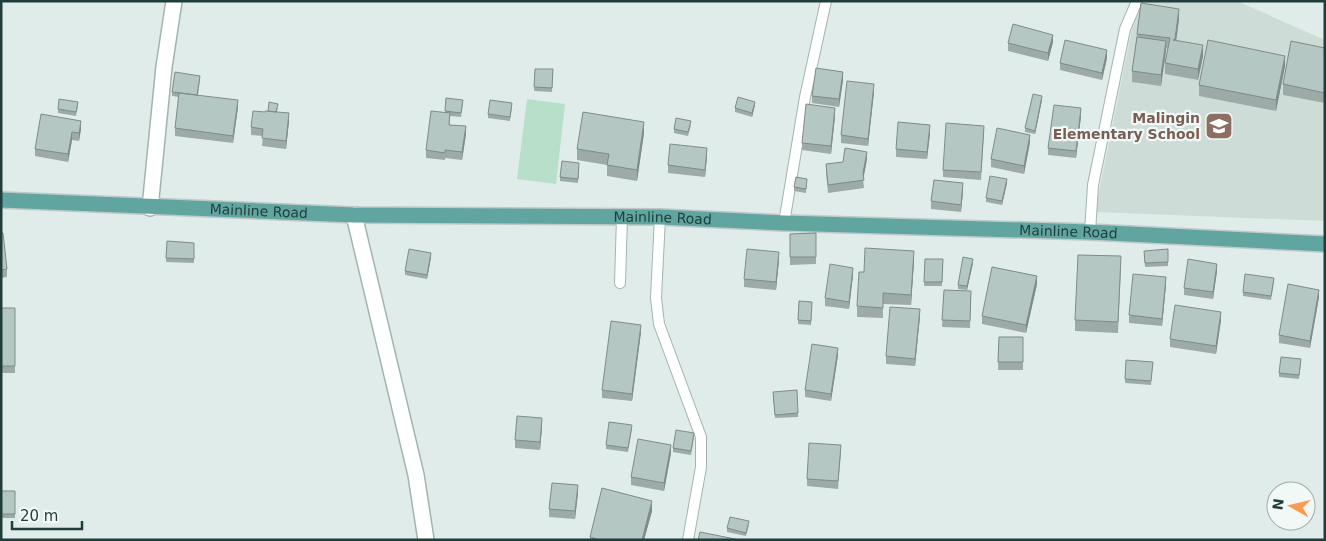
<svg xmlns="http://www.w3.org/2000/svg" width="1326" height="541" font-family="'DejaVu Sans',sans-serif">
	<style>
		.built { fill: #cedcd8 }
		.green { fill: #b7dfca }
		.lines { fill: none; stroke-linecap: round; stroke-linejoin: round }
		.service-casing { stroke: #a2b4b1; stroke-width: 12 }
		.minor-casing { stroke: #a2b4b1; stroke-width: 18 }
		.primary-casing { stroke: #c0c9c8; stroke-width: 18 }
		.service { stroke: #fff; stroke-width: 10 }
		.minor { stroke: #fff; stroke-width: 15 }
		.primary { stroke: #61a5a1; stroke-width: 15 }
		.wall { fill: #9caba8 }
		.shaded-wall { fill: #7f8b88 }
		.building { fill: #b5c7c3; stroke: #7f8b88 }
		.labels { text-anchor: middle; stroke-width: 4.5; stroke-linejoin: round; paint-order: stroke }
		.education-label { font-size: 14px; font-weight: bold; fill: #785e54; stroke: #f1f8f6; text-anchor: end }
		.street-label { font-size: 14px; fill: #1f3e3b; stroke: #f1f8f6 }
	</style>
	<rect width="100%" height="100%" fill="#e0ece9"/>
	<path class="built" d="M1149,1H1237L1325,40V221L1095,212L1136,9Z"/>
	<path class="green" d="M527,99L565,104L556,184L517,179Z"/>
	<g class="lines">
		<defs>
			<path id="service" d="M660,217L656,298L659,324L701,437V467L688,540
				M784,223L805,97L826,1
				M1090,232L1093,185L1125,29L1137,1
				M620,283L622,217"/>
			<path id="minor" d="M150,208L164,67L174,1
				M354,215L416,475L426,540"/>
			<g id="primary">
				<path id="s1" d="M1,200L354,215L660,217L784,223L1090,232L1325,244"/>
			</g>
		</defs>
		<use href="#service" class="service-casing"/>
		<use href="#minor" class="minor-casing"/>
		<use href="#primary" class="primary-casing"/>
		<use href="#service" class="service"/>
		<use href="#minor" class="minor"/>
		<use href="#primary" class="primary"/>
	</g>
	<path class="wall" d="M1141,3L1179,19L1176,40L1203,56L1198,80L1165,74V63L1168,49L1166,48L1161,86L1132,82V71Z
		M1053,42L1048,61L1008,51V43Z
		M1325,48V103L1283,95V84Z
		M1107,58L1102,80L1060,70V63Z
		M1285,66L1276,111L1199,96V85Z
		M535,69H553L552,92L534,91Z
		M200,80L198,95L238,107L233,143L175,136V128L179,97L172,96V92Z
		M843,80L839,107L812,103V96Z
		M874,92L868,146L841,143V135Z
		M446,98L463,103L461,117L450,116V125L466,134L462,160L445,158V160L426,158V150L445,113Z
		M1042,100L1035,134L1025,132V128Z
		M755,105L752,117L735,112V108Z
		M78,106L76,116L58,113V109Z
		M512,107L510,121L488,118V114Z
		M278,108L277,112L289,121L286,149L262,146L263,136L251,135V127L265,112Z
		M835,116L831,154L802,150V143Z
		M1081,116L1076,158L1048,155V148Z
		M691,125L688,136L674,133V129Z
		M81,129L79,141L72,140L68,162L35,156V149Z
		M644,133L637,181L607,176V165L577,160V149Z
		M930,133L927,159L896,157V149Z
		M984,133L981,180L943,177V170Z
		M1030,142L1024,174L991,167V159Z
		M707,156L705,177L668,173V165Z
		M867,159L863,178L864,188L828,193L826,172V164Z
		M579,166L578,183L560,181V177Z
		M807,183L806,193L794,191V187Z
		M1007,183L1002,205L986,202V198Z
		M963,191L961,212L931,209V201Z
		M1,233L7,269V277L1,278Z
		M816,233V264L790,265V234Z
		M167,241L194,243V263L166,262Z
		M1168,249V266L1145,267L1144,255Z
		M431,257L427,279L405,275V271Z
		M925,259H943L942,286H924Z
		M779,260L776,290L744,287V279Z
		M914,261L911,305L883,304V318L857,317V306L864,272Z
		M973,263L967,290L958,289V285Z
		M1121,267L1118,333L1075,331V320Z
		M1217,271L1213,299L1184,295V288Z
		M853,275L849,309L825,306V298Z
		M1274,282L1271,300L1243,296V292Z
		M1037,284L1026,333L982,324V316Z
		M1166,285L1162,326L1129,323V315Z
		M944,290L971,291L970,328L942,327Z
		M1319,297L1310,348L1279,343V335Z
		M799,301L812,302L811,325L798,324Z
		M1,308H15V373H1Z
		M920,316L915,366L886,364V356Z
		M1221,320L1216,354L1170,347V339Z
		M641,332L632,401L602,398V390Z
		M999,337H1023V370H998Z
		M838,355L831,401L805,397V390Z
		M1153,362L1151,385L1125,383V379Z
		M1301,363L1299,379L1279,377V373Z
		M773,396L798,413V417L775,418Z
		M542,426L540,450L515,448V440Z
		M632,429L628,452L606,449V445Z
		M694,437L691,455L673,452V448Z
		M841,452L838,489L807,486V479Z
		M671,453L664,491L631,485V477Z
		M1,491H15V518H1Z
		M578,493L575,519L549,517V509Z
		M652,511L644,540H590V537Z
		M749,525L746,536L727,532V528Z"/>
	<path class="shaded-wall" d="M1179,9V19L1175,50H1173Z
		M1053,35V42L1048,61V53Z
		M1166,41V51L1161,86V75Z
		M1203,45V56L1198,80V69Z
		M1107,50V58L1102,80V73Z
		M1285,56V66L1276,111V100Z
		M843,72V80L839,107V99Z
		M874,84V92L868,146V139Z
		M1042,96V100L1035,134V131Z
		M238,100V107L233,143V136Z
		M755,102V105L752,117V113Z
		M835,108V116L831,154V146Z
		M1081,108V116L1076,158V151Z
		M289,113V121L286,149V141Z
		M81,121V129L79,141V133Z
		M644,122V133L637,181V170Z
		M930,125V133L927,159V152Z
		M466,126V134L462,160V152Z
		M72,132V140L68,162V154Z
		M1030,135V142L1024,174V166Z
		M707,148V156L705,177V170Z
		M867,152V159L863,181V173Z
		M1007,179V183L1002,205V201Z
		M963,183V191L961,212V205Z
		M914,251V261L911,305V295Z
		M779,252V260L776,290V282Z
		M431,253V257L427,279V275Z
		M973,259V263L967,290V286Z
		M1217,264V271L1213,299V292Z
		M853,268V275L849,309V302Z
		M1037,276V284L1026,333V325Z
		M1166,277V285L1162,326V319Z
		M1319,290V297L1310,348V341Z
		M920,309V316L915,366V359Z
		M1221,312V320L1216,354V346Z
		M641,325V332L632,401V394Z
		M838,348V355L831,401V394Z
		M542,418V426L540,450V442Z
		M671,445V453L664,491V483Z
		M578,485V493L575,519V511Z
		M652,501V511L644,540H642Z"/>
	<path class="building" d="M1141,3L1179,9L1175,39L1173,40L1203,45L1198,69L1165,63L1170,38L1137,34Z
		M1013,24L1053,35L1048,53L1008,43Z
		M1137,37L1166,41L1161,75L1132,71Z
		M1065,40L1107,50L1102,73L1060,63Z
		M1208,40L1285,56L1276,100L1199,85Z
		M1291,41L1325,48V93L1283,84Z
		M816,68L843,72L839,99L812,96Z
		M535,69H553L552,88L534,87Z
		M175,72L200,76L197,95L172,92Z
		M847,81L874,84L868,139L841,135Z
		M179,93L238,100L233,136L175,128Z
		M1033,94L1042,96L1035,131L1025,128Z
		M738,97L755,102L752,113L735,108Z
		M446,98L463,100L461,113L445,111Z
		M59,99L78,102L76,112L58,109Z
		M490,100L512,103L510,117L488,114Z
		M269,102L278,104L276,112L268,111Z
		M806,104L835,108L831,146L802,143Z
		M1054,105L1081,108L1076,151L1048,148Z
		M253,111L265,112V111L289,113L286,141L262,138L263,129L251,127Z
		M431,111L450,113L449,125L466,126L462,152L445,150V153L426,150Z
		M583,112L644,122L637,170L607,165L609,154L577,149Z
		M41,114L81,121L79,133L72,132L68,154L35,149Z
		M676,118L691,121L688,132L674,129Z
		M898,122L930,125L927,152L896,149Z
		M946,123L984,126L981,172L943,170Z
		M997,128L1030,135L1024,166L991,159Z
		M670,144L707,148L705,170L668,165Z
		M845,148L867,152L863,173L864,180L828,185L826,164L843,162Z
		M562,161L579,163L578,179L560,177Z
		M990,176L1007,179L1002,201L986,198Z
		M796,177L807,179L806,189L794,187Z
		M934,180L963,183L961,205L931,201Z
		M1,233H3L7,269L1,270Z
		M816,233V257H790V234Z
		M167,241L194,243V259L166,258Z
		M865,248L914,251L911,295L883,293V308L857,306L859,272H864Z
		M409,249L431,253L427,275L405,271Z
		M747,249L779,252L776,282L744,279Z
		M1168,249V262L1145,263L1144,251Z
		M1078,255L1121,256L1118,322L1075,320Z
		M963,257L973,259L967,286L958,285Z
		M925,259H943L942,282H924Z
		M1188,259L1217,264L1213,292L1184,288Z
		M830,264L853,268L849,302L825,298Z
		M992,267L1037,276L1026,325L982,316Z
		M1133,274L1166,277L1162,319L1129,315Z
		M1245,274L1274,278L1271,296L1243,292Z
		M1288,284L1319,290L1310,341L1279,335Z
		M944,290L971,291L970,321L942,320Z
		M799,301L812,302L811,321L798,320Z
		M1175,305L1221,312L1216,346L1170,339Z
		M890,307L920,309L915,359L886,356Z
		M1,308H15V366H1Z
		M611,321L641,325L632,394L602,390Z
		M999,337H1023V362H998Z
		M812,344L838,348L831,394L805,390Z
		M1281,357L1301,359L1299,375L1279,373Z
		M1126,360L1153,362L1151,381L1125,379Z
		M797,390L798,413L775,415L773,392Z
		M517,416L542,418L540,442L515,440Z
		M609,422L632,425L628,448L606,445Z
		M676,430L694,433L691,451L673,448Z
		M638,439L671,445L664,483L631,477Z
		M809,443L841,445L838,481L807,479Z
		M552,483L578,485L575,511L549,509Z
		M602,488L652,501L642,540H600L590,537Z
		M1,491H15V514H1Z
		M730,517L749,521L746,533L727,528Z
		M700,532L740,540H698Z"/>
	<defs>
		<symbol id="school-square" viewBox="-11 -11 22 22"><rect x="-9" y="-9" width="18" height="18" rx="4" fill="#8d6e63" stroke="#f1f8f6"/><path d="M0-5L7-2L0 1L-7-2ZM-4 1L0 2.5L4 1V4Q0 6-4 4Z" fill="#fff"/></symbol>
	</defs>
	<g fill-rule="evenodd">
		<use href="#school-square" x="1203" y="110" width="32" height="32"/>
	</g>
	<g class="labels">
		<g class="education-label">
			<text x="1200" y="123">Malingin<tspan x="1200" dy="16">Elementary School</tspan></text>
		</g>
		<g class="street-label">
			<text dy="5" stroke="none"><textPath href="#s1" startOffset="258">Mainline Road</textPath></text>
			<text dy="5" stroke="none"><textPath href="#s1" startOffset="662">Mainline Road</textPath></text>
			<text dy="5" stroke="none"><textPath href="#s1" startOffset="1068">Mainline Road</textPath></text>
		</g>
	</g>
	<rect width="1326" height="541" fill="none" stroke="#1f3e3b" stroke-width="5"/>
	<g transform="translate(1291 506) rotate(278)"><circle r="24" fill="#f1f8f6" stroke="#9daeab"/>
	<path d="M0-4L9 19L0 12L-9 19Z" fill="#fb9b4f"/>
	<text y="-8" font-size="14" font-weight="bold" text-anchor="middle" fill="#1f3e3b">N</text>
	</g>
	<path d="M12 521v8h70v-8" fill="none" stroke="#1f3e3b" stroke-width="2.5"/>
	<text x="20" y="521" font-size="15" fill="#1f3e3b" stroke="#f1f8f6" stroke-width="4" paint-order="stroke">20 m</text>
</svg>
